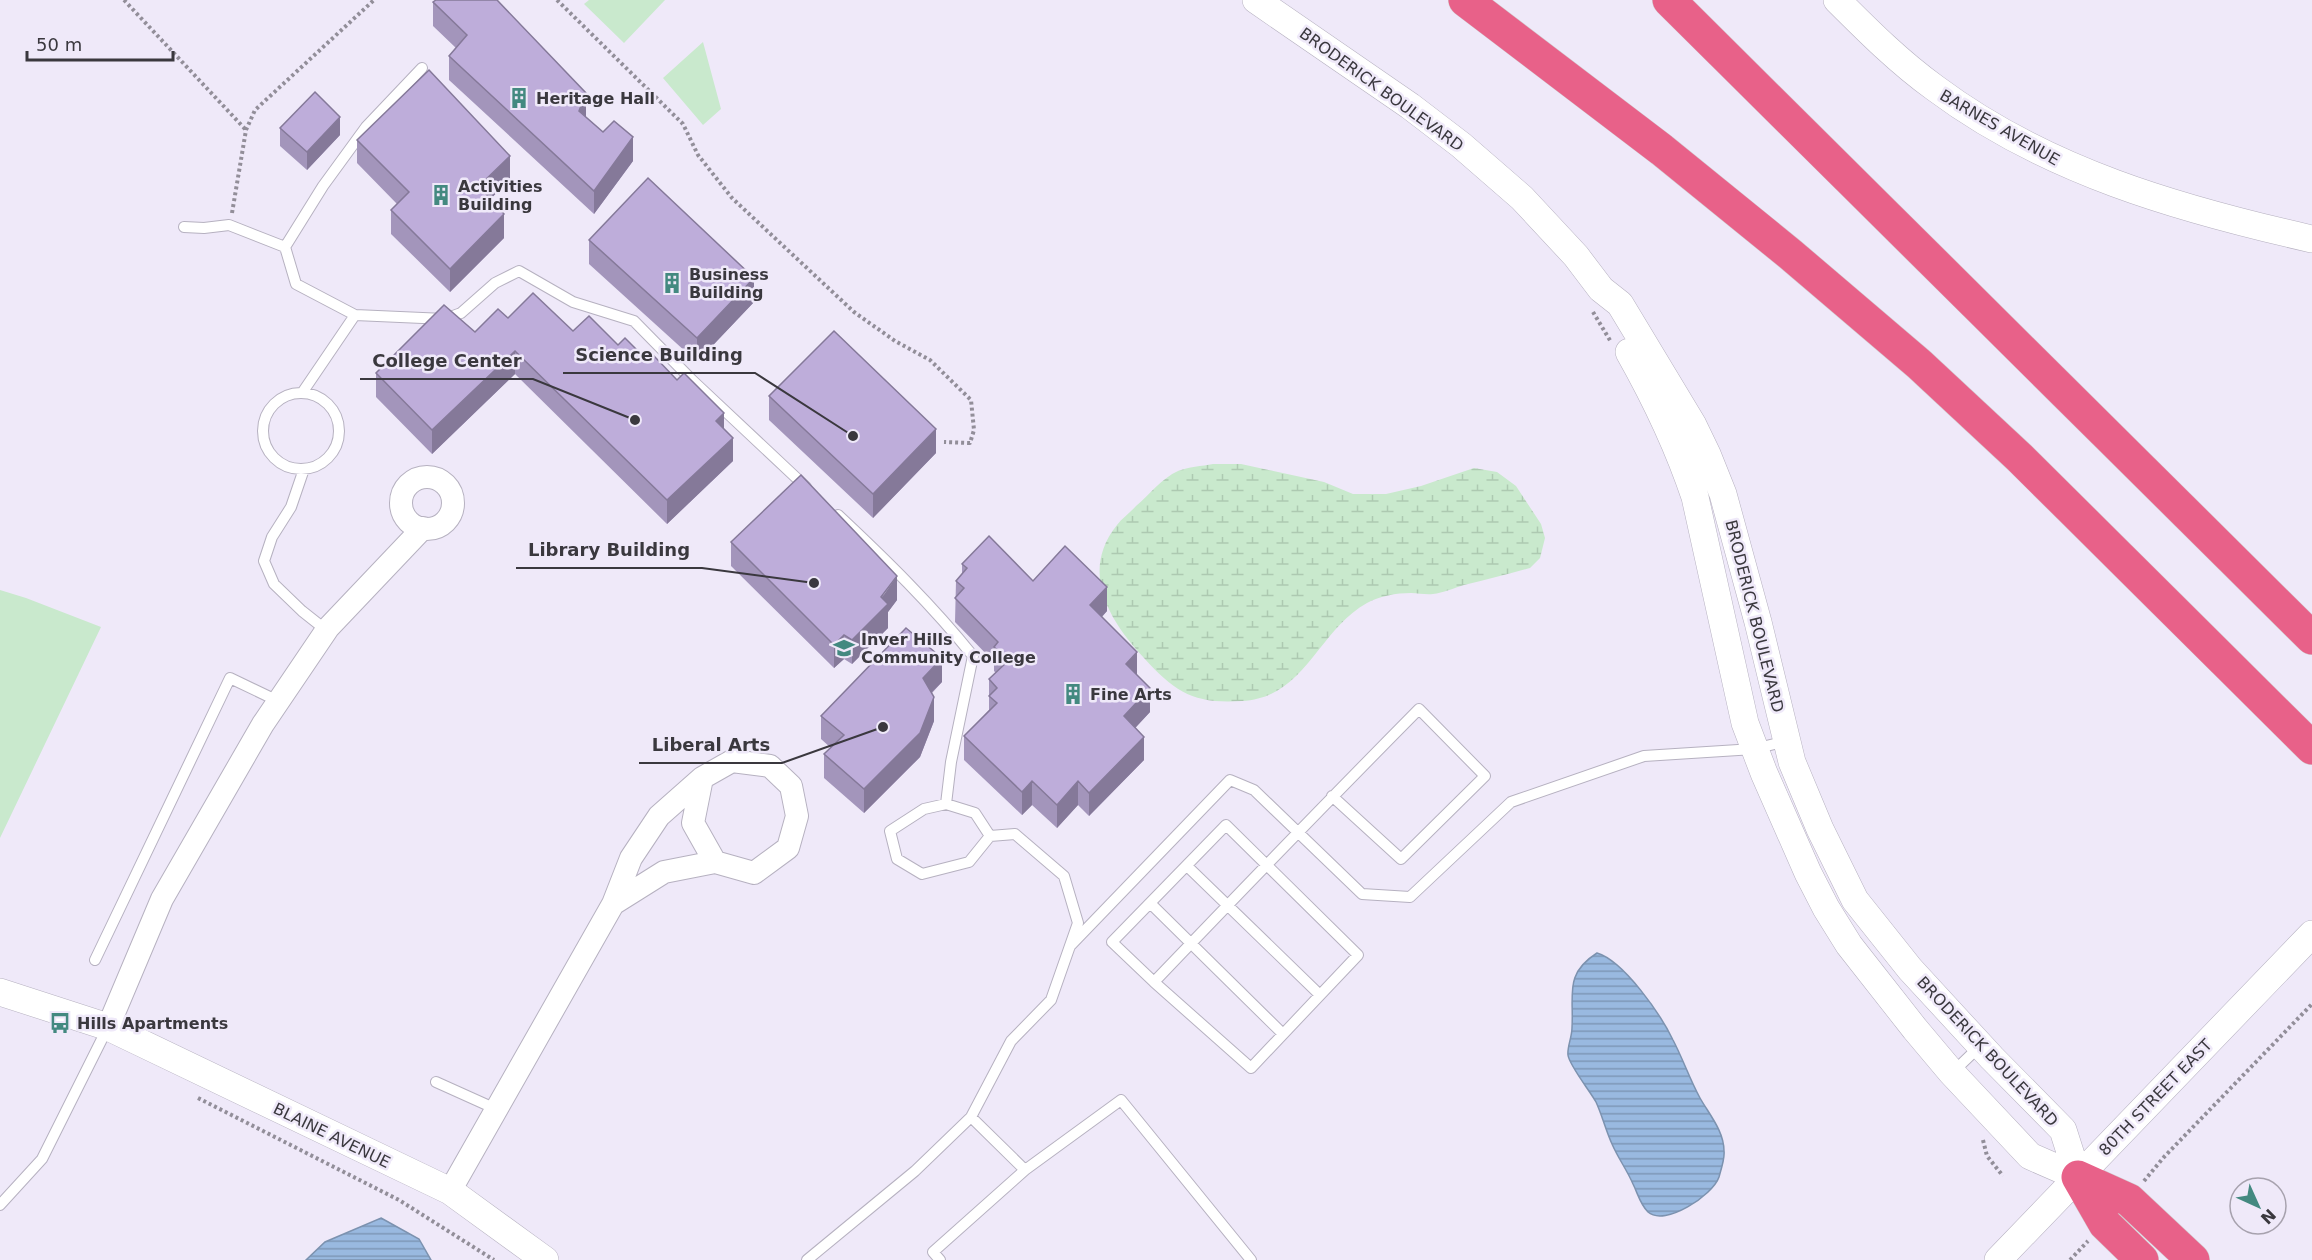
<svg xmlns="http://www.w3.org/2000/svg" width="2312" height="1260" font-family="'DejaVu Sans',sans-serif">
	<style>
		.wetland { fill: url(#wetland-marsh) }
		.garden { fill: #c9e9cd }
		.water { fill: url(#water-rules); stroke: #7c92af; stroke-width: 1.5 }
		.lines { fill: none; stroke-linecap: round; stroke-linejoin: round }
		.service-casing { stroke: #b6b1c0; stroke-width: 12 }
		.minor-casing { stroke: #b6b1c0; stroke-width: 24 }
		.tertiary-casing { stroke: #b6b1c0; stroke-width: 28 }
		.motorway-casing { stroke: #d0cfd1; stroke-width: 34 }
		.path { stroke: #928e99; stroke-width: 4; stroke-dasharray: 3 3; stroke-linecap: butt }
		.service { stroke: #fff; stroke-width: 10 }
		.minor { stroke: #fff; stroke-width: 22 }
		.tertiary { stroke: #fff; stroke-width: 27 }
		.motorway { stroke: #e86189; stroke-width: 33 }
		.wall { fill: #a395bb }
		.shaded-wall { fill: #857999 }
		.building { fill: #beadda; stroke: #857999; stroke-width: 1.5 }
		.labels { text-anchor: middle; stroke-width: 5; stroke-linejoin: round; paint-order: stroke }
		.street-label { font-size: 16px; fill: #3a383e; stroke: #efe9f9 }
		.poi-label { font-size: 16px; font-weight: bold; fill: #3a383e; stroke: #efe9f9; text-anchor: start }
		.leader { fill: none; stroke: #3a383e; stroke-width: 2 }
		.callout-dot { fill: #3a383e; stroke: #efe9f9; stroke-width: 2 }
		.callout-label { font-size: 18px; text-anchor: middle; font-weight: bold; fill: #3a383e; stroke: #efe9f9; stroke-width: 5; stroke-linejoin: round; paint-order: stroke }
	</style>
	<defs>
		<pattern id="wetland-marsh" width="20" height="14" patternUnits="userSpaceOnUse" patternTransform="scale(1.5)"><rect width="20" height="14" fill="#c9e9cd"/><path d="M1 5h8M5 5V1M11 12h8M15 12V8" fill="none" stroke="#adc9b1"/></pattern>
		<pattern id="water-rules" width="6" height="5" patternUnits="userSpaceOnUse" patternTransform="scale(1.5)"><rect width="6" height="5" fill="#99b9e0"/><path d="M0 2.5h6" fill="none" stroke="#7e97b7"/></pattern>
	</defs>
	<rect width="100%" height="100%" fill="#efe9f9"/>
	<path class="wetland" d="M1213,464H1241L1324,482L1353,494H1386L1421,486L1474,468L1497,472L1516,486L1541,524L1545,538L1540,558L1530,568C1508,574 1486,580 1464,585C1454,588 1443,593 1433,594C1426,595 1418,593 1411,593C1396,593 1380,596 1367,603C1318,630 1305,698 1242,701C1194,704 1176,693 1144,658C1110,622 1079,572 1117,525C1122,518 1130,513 1136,506C1149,495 1162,478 1178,471C1188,467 1202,466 1213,464Z"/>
	<path class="garden" d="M589,0H665L624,43L584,4Z
		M703,42L721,109L703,125L663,78Z
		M0,590L26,598L101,627L0,838Z"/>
	<path class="water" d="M1597,953C1624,961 1661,1015 1673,1040C1683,1059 1690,1080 1700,1098C1709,1114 1724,1131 1724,1151C1725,1158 1721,1170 1719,1177C1713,1195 1665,1227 1648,1212C1640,1204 1638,1194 1633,1184C1627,1170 1618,1158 1612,1144C1606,1131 1602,1115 1596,1102C1590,1091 1569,1065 1568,1055C1567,1047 1572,1037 1572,1028C1574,994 1564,974 1597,953Z
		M381,1218L419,1239L431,1260H306L325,1242Z"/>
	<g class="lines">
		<defs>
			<path id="service" d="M184,227L204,228L229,225L285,247L296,284L355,315L445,319L461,313L495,283L519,271L573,302L634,321L692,380L806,487
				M285,247L323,186L366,127L422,68
				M263 431a38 38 0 1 1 76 0a38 38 0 1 1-76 0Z
				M302,393L355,315
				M304,469L291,507L272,537L264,561L274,584L302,611L326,630
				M838,515C886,560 932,605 973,656L951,762L946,804
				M1187,866L1320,995
				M1150,903L1283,1034
				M1070,946L1230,780L1254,790L1362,894L1410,897L1511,802L1644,756L1754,749L1787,741
				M95,960L230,678L278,701
				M1154,982L1112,942L1226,825L1358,955L1251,1068L1154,982C1242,890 1330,799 1419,709L1485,776L1401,859L1332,796
				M1952,1073L1980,1046
				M436,1082L496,1109
				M971,1117L1025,1170
				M0,1205L42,1159L108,1027
				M807,1260L915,1171L971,1117L1011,1041L1051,1000L1078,923L1064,876L1015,834L990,836L969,862L922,874L897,859L890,831L924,809L946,804L975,813L990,836
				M940,1260L933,1252L1025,1170L1121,1100L1251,1260"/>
			<path id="minor" d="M401 503a26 26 0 1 1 52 0a26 26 0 1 1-52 0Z
				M702,778L693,823L715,862
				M108,1027L162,899L263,724L328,628L423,528
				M450,1191L613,904L631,858L659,816L702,778L732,761L770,766L791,786L797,816L788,848L754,873L715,862L664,872L613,904"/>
			<path id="tertiary" d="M1256,0L1410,106L1461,145L1522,198L1576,256L1601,289L1620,304L1693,425L1707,454L1723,494L1758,622L1792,762L1820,829L1855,900L1910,969L1992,1058L2063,1130L2078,1177
				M1837,0C1868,31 1899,62 1935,88C2046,171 2179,209 2312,239
				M1629,352C1655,398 1678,446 1695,497L1745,723L1764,773L1808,873L1826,908L1849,945L1915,1029L1952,1073L2030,1156L2078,1177
				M0,992L108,1027L450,1191L545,1260
				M1998,1260L2312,934"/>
			<path id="motorway" d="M1465,0L1662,150L1790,254L1919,364L2020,458L2312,748
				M1669,0L2312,638
				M2078,1177L2129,1200L2193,1260
				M2078,1177L2105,1224L2142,1260"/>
		</defs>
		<use href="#service" class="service-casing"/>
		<use href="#minor" class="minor-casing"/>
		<use href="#tertiary" class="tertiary-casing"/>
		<use href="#motorway" class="motorway-casing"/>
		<path class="path" d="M124,0L246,130
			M557,0L683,124L698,155L732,198L854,312L895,341L930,360L971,400L974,430L970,443L944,442
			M232,213L246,130L255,110L374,0
			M1593,312L1611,342
			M198,1098L399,1200L494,1260
			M1983,1140L1987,1156L2003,1176
			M2144,1181L2164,1157L2312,1004
			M2070,1260L2088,1241"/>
		<use href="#service" class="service"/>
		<use href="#minor" class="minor"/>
		<use href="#tertiary" class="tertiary"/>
		<use href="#motorway" class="motorway"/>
	</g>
	<path class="wall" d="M433,2L586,117L633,161L594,214L449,80V56L456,48L433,26Z
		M280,128L340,135L307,170L280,146Z
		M357,140L510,180L490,199L504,238L450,292L391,234V210L397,204L357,163Z
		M589,240L754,302L697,362L589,264Z
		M508,318L573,331L618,345L648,361L724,429L733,461L667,524L515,374L432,454L376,397V373Z
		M769,396L936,453L873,518L769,420Z
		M731,542L897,600L888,612V628L852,664L844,659L834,668L731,566Z
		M962,564L1033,581L1107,611L1102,617L1137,676L1150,712L1135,728L1144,760L1089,816L1078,805L1057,828L1032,805L1022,815L964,760V736L989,710V679L996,673L994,671V662L955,622L956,581L962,574Z
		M942,682L932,693L934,721L920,757L864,813L824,778V754L831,748L821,739V716Z"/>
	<path class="shaded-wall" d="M586,93V117L579,111Z
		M340,117V135L307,170V152Z
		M633,137V161L594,214V191Z
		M510,156V180L479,210V186Z
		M504,214V238L450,292V269Z
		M754,278V302L697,362V338Z
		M515,351V374L432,454V430Z
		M724,413V436L716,421Z
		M936,429V453L873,518V494Z
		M733,438V461L667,524V500Z
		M897,576V600L888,612V628L852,664V640Z
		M1107,587V611L1090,629V605Z
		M844,635V659L834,668V645Z
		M1137,652V676L1126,664Z
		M942,658V682L923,701V678Z
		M1150,688V712L1124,740V716Z
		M934,697V721L920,757L864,813V789Z
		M1144,737V760L1089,816V793Z
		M1032,781V805L1022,815V792Z
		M1078,781V805L1057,828V805Z"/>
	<path class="building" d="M436,0H497L586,93L579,111L603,132L614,121L633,137L594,191L449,56L467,35L433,2Z
		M429,70L510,156L479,186L504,214L450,269L391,210L409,192L357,140Z
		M315,92L340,117L307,152L280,128Z
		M648,178L754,278L697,338L589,240Z
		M533,293L573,331L589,316L618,345L625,338L648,361L654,356L677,380L684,373L724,413L716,421L733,438L667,500L515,351L432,430L376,373L444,305L475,332L498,309L508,318Z
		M834,331L936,429L873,494L769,396Z
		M801,475L897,576L881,597L888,604L852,640L844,635L834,645L731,542Z
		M989,536L1033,581L1065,546L1107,587L1090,605L1137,652L1126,664L1150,688L1124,716L1144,737L1089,793L1078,781L1057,805L1032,781L1022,792L964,736L997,703L989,696L997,688L989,679L1009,660L994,647L998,642L955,598L964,588L956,581L967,568L962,564Z
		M906,628L942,658L923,678L934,697L920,733L864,789L824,754L844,735L821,716Z"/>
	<defs>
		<symbol id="building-bare" viewBox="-9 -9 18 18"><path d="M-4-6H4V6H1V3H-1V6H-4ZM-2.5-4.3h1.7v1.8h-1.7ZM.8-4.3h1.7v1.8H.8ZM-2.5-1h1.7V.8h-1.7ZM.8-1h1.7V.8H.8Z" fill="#438980" stroke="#efe9f9" stroke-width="2.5" paint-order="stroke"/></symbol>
		<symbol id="university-bare" viewBox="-9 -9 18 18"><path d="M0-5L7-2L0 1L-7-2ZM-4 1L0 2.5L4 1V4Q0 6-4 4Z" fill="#438980" stroke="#efe9f9" stroke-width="2.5" paint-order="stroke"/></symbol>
		<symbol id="bus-bare" viewBox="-9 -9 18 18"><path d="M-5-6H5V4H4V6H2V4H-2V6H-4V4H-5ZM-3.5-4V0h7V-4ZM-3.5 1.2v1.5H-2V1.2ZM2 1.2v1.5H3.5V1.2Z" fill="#438980" stroke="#efe9f9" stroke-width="2.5" paint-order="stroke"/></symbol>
	</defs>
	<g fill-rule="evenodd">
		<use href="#building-bare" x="504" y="83" width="30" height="30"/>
		<use href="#building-bare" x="426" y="180" width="30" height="30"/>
		<use href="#building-bare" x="657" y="268" width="30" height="30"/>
		<use href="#university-bare" x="829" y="633" width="30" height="30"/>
		<use href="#building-bare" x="1058" y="679" width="30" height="30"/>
		<use href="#bus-bare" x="45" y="1008" width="30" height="30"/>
	</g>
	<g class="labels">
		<g class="street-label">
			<text transform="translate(1382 89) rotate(36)" y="6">BRODERICK BOULEVARD</text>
			<text transform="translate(2000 127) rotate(30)" y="6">BARNES AVENUE</text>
			<text transform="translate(1755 616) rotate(76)" y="6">BRODERICK BOULEVARD</text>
			<text transform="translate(1988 1051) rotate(47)" y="6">BRODERICK BOULEVARD</text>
			<text transform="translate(2155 1097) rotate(-46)" y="6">80TH STREET EAST</text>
			<text transform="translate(332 1135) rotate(26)" y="6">BLAINE AVENUE</text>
		</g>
		<g class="poi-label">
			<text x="536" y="104">Heritage Hall</text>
			<text x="458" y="192">Activities<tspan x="458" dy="18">Building</tspan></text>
			<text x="689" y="280">Business<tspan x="689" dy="18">Building</tspan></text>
			<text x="861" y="645">Inver Hills<tspan x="861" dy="18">Community College</tspan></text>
			<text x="1090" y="700">Fine Arts</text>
			<text x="77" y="1029">Hills Apartments</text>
		</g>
	</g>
	<path class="leader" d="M853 436L755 373H563M635 420L533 379H360M814 583L702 568H516M883 727L782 763H639"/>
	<g class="callout-dot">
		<circle cx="853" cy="436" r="6"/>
		<circle cx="635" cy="420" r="6"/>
		<circle cx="814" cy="583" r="6"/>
		<circle cx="883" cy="727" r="6"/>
	</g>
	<g class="callout-label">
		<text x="659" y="361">Science Building</text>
		<text x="447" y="367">College Center</text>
		<text x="609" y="556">Library Building</text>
		<text x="711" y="751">Liberal Arts</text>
	</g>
	<g transform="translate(2258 1206) rotate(135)"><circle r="28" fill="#efe9f9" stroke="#a7a2ae" stroke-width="1.5"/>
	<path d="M0-4.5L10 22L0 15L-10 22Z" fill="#438980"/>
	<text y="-9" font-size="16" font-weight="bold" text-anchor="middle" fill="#3a383e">N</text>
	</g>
	<path d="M27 51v9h146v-9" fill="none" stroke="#3a383e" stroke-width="3"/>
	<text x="36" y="51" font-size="18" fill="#3a383e" stroke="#efe9f9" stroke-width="4.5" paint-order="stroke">50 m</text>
</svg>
